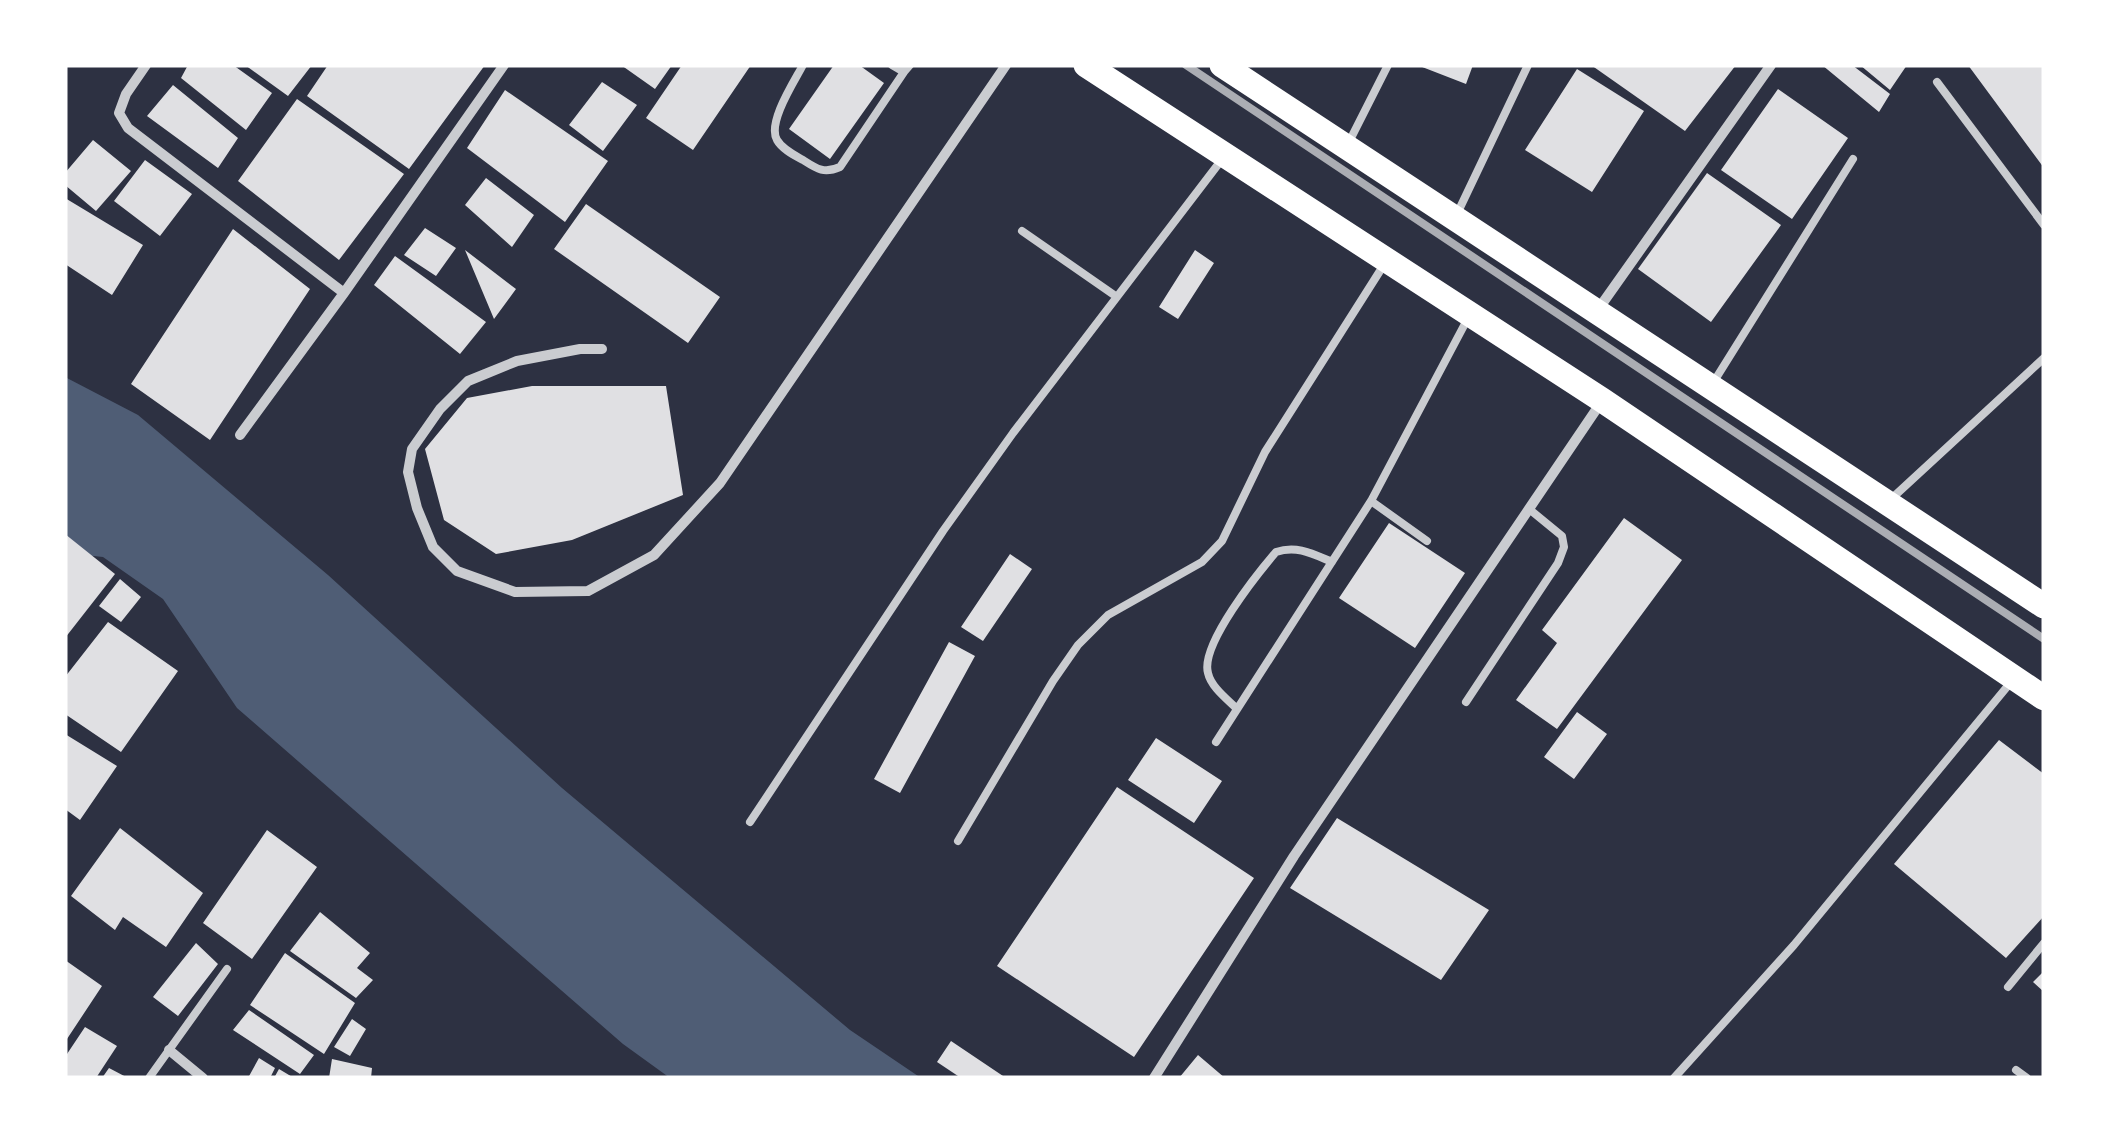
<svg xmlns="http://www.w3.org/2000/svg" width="2109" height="1143" font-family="'Fira Sans',sans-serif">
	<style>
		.water { fill: #4f5d75 }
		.building { fill: #e0e0e3 }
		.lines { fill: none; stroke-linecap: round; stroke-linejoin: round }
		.service { stroke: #caccd0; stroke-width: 8 }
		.minor { stroke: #caccd0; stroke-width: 10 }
		.primary { stroke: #fff; stroke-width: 25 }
		.rail { stroke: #abadb3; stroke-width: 8 }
	</style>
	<rect width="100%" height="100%" fill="#2d3142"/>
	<path class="water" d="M65,377L138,415L328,575L562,788L850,1030L921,1078H670L623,1044L237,708L163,599L103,557L65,553Z"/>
	<path class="building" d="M188,65H233L272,93L246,130L181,78Z
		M245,65H312L288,96Z
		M328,65H485L409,169L307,96Z
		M621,65H672L655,89Z
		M682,65H751L693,150L646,118Z
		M834,65H859L884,83L830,159L789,129Z
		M1417,65H1473L1466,84Z
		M1591,65H1736L1685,131Z
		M1822,65H1852L1890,94L1879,112Z
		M1860,65H1907L1890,90Z
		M1968,65H2044V168Z
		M1577,69L1644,111L1592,192L1525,150Z
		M602,82L637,105L603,151L569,125Z
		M173,85L238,138L218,168L147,116Z
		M1778,89L1848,138L1792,219L1721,170Z
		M505,90L608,161L565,222L467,148Z
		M297,99L404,174L339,260L238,181Z
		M93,140L131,171L96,211L65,185V173Z
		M145,160L192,194L160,236L114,201Z
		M1707,173L1781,225L1711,322L1638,269Z
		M486,178L534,215L512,247L465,205Z
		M65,198L143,245L112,295L65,264Z
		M586,204L720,297L688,343L554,249Z
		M425,228L456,248L436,276L404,255Z
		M233,229L310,289L210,440L131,384Z
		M465,250L516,289L494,319Z
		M1195,250L1214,263L1178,319L1159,307Z
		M395,256L486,322L460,354L374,285Z
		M532,386H666L683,495L572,540L496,554L444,520L425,449L467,398Z
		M1624,518L1682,560L1557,729L1516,700L1557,643L1542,630Z
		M1389,523L1465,573L1415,648L1339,598Z
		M65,534L115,574L65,638Z
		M1010,554L1032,569L983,641L961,627Z
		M120,579L141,597L121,622L99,606Z
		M108,622L178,671L121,752L65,714V677Z
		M949,642L975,656L900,793L874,779Z
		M1577,712L1607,734L1574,779L1544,757Z
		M65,734L117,766L80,820L65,809Z
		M1156,738L1222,781L1194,823L1128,780Z
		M1999,740L2044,774V916L2006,958L1894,864Z
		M1117,787L1254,878L1134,1057L997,966Z
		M1337,818L1489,910L1441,980L1290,888Z
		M120,828L203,893L166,947L123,917L115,930L71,896Z
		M267,830L317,867L252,959L203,923Z
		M320,912L370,953L357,968L373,980L356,998L290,951Z
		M196,943L218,964L178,1016L153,997Z
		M285,953L355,1003L324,1054L250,1005Z
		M65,960L102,986L65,1042Z
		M2044,971V992L2033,982Z
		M249,1010L314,1055L300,1074L233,1030Z
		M352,1019L366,1029L350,1056L334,1047Z
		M85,1027L117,1046L96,1078H65V1057Z
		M951,1041L1006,1078H961L937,1062Z
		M1198,1055L1225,1078H1179Z
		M259,1058L275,1068L270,1078H248Z
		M332,1059L372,1068L371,1078H329Z
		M109,1068L128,1078H102Z
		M279,1069L294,1078H274Z"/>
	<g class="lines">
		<path class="service" d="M803,65C794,82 767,123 777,140C782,149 794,155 803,160C817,169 824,174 840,167L904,72
			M892,65L904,72L910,65
			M1937,82L2044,225
			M1348,144L1388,65
			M1457,214L1528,65
			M1022,231L1117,297
			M1713,383L1853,159
			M1890,500L2044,358
			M1371,501L1427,541
			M1466,702L1558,563L1564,547L1562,536L1529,509
			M1237,709C1227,699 1211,687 1208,673C1200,645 1258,573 1276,552C1297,545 1313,554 1332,562
			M1216,742L1371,501L1468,318
			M750,822L943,531L1013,433L1223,158
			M958,841L1053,681L1078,645L1108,615L1202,562L1222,541L1265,452L1385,263
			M2008,987L2044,943
			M2016,1070L2027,1078
			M149,1078L227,969
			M1674,1078L1794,945L2011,682"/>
		<path class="minor" d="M146,65L126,94L119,113L128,128L344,293
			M1597,311L1771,65
			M602,349H580L517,361L468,381L440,409L412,449L408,472L417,508L433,547L457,571L515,592L588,591L654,555L720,483L1006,65
			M240,435L344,293L504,65
			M169,1050L203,1078
			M1154,1078L1294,856L1602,401"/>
		<path class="primary" d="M1086,65L1602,400L2044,698
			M1222,65L2044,606"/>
		<path class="rail" d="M1186,65L2044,639"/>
	</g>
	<rect width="2109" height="1143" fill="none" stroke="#ffffff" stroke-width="135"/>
</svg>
